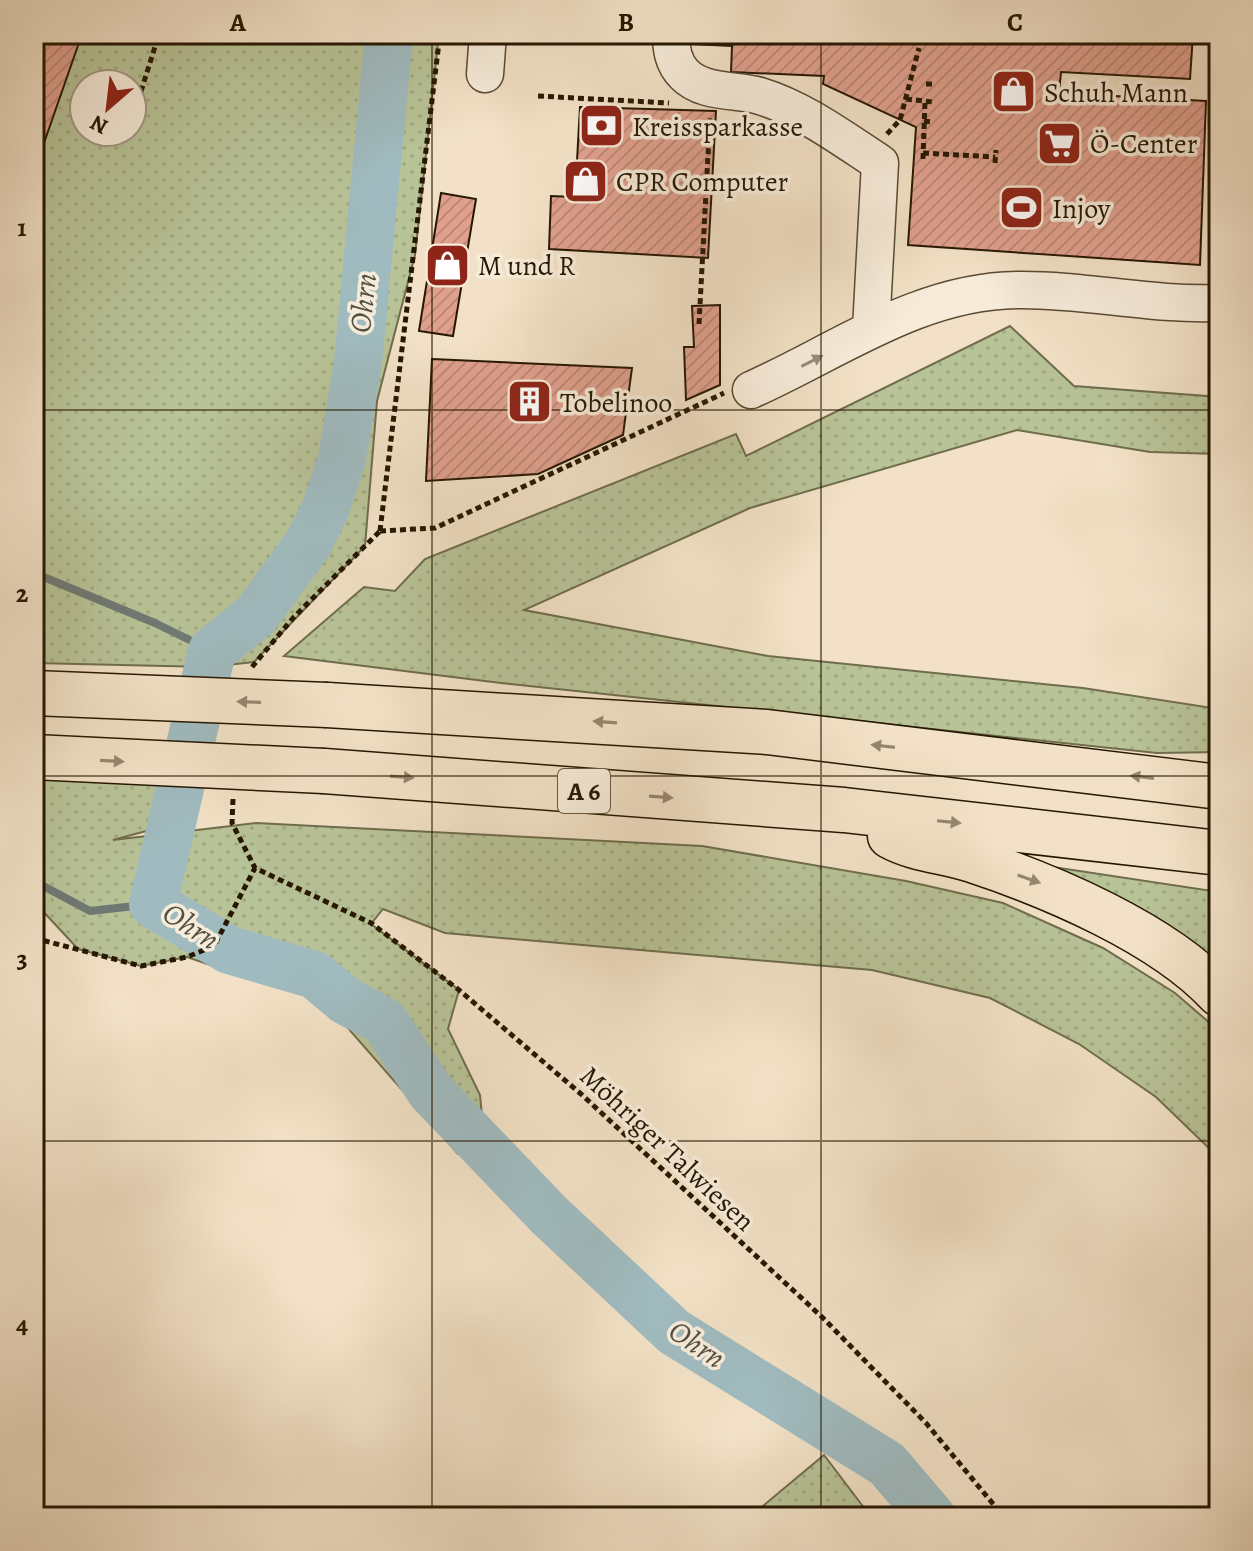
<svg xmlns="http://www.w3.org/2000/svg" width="1253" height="1551" font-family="Alegreya,serif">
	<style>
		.grass { fill: url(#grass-dots); stroke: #6f6d4c; stroke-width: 2; fill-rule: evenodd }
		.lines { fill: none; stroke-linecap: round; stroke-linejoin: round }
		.stream { stroke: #6f7974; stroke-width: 8 }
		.river { stroke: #a0bbc0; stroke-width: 48 }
		.building { fill: url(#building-hatch); stroke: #261702; stroke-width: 2 }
		.minor-casing { stroke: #594a33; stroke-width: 39 }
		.highway-casing { stroke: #261702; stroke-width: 47 }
		.path { stroke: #261702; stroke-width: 5; stroke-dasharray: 6 4; stroke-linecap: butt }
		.minor { stroke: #f7ecda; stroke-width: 36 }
		.highway { stroke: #f2e1c6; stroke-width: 44 }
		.highway-bridge-casing { stroke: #261702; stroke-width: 47; stroke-linecap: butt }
		.highway-bridge { stroke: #f2e1c6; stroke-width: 44 }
		.oneway { fill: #998c79 }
		.oneway2 { fill: #96866e }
		.grid { fill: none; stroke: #261702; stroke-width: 2; stroke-opacity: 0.55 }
		.labels { text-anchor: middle; stroke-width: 7; stroke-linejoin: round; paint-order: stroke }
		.shield { fill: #f7ecda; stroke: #655743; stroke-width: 2 }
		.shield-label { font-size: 26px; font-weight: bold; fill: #261702 }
		.poi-label { font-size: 28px; fill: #261702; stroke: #f7ecda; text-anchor: start }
		.street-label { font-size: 28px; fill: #261702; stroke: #f7ecda }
		.water-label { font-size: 30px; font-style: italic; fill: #515044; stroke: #f7ecda }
		.neatline { fill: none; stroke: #261702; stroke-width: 3 }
		.grid-label { font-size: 26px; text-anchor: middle; font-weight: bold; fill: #261702 }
	</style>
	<defs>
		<pattern id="grass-dots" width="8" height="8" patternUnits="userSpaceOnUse" patternTransform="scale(2)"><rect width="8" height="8" fill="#b8c397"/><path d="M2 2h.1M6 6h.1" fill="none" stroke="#9ea780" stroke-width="1.8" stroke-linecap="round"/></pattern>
		<pattern id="building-hatch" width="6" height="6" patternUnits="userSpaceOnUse" patternTransform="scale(2)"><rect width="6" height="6" fill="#e0a08d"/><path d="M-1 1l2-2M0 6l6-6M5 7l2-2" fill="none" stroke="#c08978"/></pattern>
	</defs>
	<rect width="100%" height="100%" fill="#f2e1c6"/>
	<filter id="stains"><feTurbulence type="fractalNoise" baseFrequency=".0025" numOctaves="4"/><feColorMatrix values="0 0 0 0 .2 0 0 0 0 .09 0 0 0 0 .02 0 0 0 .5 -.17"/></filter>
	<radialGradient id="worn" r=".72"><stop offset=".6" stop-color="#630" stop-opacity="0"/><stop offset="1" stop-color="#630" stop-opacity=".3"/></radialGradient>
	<path class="grass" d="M34,34H439L415,255L377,401L365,546L254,662L209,667L34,663ZM84,84H132V132H84Z
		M1010,326L1074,386L1219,397V454L1150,452L1017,430L750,508L524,610L768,656L1083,688L1219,709V752L1157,753L501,683L284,656L364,587L395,591L425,559L736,434L746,456Z
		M34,758L161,783L172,824L113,840L256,823L702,846L906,881L1003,903L1103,948L1175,993L1219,1031V1158L1156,1097L1079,1044L990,998L872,970L445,933L383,909L371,924L459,990L448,1029L480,1095L485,1149L458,1154L319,995L254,980L187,957L141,966L78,949L40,908L34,911Z
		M1033,864L1219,892V984Z
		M824,1455L871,1517H752L757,1511Z"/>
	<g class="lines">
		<path class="stream" d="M34,573L155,623L212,651
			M34,881L90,911L153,904"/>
		<path class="river" d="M389,34L358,362L342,459L325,510L308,544L256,615L212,651L153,904L229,950L315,975L346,1001L384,1021L431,1092L549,1215L674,1332L887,1464L932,1517"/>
	</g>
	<path class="building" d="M34,34H82L37,163L34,162Z
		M693,34H1193L1190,79L1061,72L1059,93L1206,101L1200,265L908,245L916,127L823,84L824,76L731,72L732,46L693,44Z
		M580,107L716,111L708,258L549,249L551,196L575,197Z
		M441,193L476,199L453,336L419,331Z
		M720,305V385L686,400L684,347H694L692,306Z
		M432,359L632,368L623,435L538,474L426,481Z"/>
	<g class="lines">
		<defs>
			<path id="minor" d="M671,34C671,49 673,63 684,74C703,94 736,89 760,96C803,109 843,139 880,163L871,329
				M485,74L488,34
				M751,390C838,351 919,291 1017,290C1085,289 1152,306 1219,303"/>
			<path id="highway" d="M327,705L767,732L1219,787
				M324,771L844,810L1219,853
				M890,836C915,850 945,851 972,860C1051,886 1162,933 1219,994"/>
		</defs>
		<use href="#minor" class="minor-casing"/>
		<use href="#highway" class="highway-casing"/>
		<path class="path" d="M926,84H934
			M538,96L669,103
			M906,99L933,102
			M132,120L159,34
			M924,121L932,122
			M128,133V132
			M887,134L900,120L919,48
			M923,153L995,157
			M923,159L925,101
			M995,163L996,150
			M699,324L710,118
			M380,531L440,34
			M380,531L435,528L724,393
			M252,667L293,618L380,531
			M233,799L232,823L255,868L371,923L459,990L581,1094L822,1317L926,1423L1004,1517
			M34,938L141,966L187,957L214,946L255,868"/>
		<use href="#minor" class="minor"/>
		<use href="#highway" class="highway"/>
		<defs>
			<path id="highway-bridge" d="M34,693L327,705
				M34,757L324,771"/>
		</defs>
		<use href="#highway-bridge" class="highway-bridge-casing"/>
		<use href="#highway-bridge" class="highway-bridge"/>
	</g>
	<defs><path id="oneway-solid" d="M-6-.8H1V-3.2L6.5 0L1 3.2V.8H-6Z" transform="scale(2)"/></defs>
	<use class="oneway" href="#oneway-solid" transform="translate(812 361) rotate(-27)"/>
	<g class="oneway2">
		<use href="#oneway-solid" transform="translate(249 702) rotate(-178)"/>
		<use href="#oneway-solid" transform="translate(605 722) rotate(-176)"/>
		<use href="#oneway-solid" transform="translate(883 746) rotate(-173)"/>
		<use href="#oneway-solid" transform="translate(112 761) rotate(3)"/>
		<use href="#oneway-solid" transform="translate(402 777) rotate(4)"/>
		<use href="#oneway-solid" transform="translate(1142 777) rotate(-173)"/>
		<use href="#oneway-solid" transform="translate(661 797) rotate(4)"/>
		<use href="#oneway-solid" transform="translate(949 822) rotate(6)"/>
		<use href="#oneway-solid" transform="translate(1029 879) rotate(19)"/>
	</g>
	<path class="grid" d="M432,34V1517M821,34V1517M34,410H1219M34,776H1219M34,1141H1219"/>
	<defs>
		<symbol id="shop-square" viewBox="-11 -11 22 22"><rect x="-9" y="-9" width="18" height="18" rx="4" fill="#8f2418" stroke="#f7ecda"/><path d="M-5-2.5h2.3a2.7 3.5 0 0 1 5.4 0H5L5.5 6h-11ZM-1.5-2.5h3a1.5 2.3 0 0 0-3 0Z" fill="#fff"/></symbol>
		<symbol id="bank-square" viewBox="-11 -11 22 22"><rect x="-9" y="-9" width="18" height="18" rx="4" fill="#8f2418" stroke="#f7ecda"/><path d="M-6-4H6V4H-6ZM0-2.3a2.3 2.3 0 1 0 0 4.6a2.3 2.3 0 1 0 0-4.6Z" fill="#fff"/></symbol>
		<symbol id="supermarket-square" viewBox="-11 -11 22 22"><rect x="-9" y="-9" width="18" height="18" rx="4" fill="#8f2418" stroke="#f7ecda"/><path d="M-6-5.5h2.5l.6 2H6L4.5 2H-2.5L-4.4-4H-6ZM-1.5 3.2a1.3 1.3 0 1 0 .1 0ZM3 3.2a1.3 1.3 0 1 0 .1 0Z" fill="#fff"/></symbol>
		<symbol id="stadium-square" viewBox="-11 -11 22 22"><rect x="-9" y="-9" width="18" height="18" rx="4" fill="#8f2418" stroke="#f7ecda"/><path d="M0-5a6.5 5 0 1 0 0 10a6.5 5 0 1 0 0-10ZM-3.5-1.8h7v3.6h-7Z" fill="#fff"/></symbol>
		<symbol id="building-square" viewBox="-11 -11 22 22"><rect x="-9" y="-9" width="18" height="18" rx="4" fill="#8f2418" stroke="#f7ecda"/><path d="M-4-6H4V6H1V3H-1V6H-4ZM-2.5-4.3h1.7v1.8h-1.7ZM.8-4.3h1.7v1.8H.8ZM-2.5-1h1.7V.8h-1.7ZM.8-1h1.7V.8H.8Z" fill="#fff"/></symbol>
	</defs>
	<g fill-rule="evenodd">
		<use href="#shop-square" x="988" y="66" width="51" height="51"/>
		<use href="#bank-square" x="576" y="100" width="51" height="51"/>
		<use href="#supermarket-square" x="1034" y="118" width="51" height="51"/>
		<use href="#shop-square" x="560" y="156" width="51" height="51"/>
		<use href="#stadium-square" x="996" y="182" width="51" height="51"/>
		<use href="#shop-square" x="422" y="240" width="51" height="51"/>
		<use href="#building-square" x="504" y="376" width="51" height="51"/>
	</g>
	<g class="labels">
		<rect class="shield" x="558" y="769" width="52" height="44" rx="6"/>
		<g class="shield-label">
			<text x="584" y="800">A 6</text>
		</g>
		<g class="poi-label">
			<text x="1044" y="102">Schuh Mann</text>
			<text x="632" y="136">Kreissparkasse</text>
			<text x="1090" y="153">Ö-Center</text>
			<text x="616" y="191">CPR Computer</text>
			<text x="1052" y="218">Injoy</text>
			<text x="478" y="275">M und R</text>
			<text x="560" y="412">Tobelinoo</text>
		</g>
		<g class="street-label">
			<text transform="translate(668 1148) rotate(43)" y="10">Möhriger Talwiesen</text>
		</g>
		<g class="water-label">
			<text transform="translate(363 303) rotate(-84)" y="10">Ohrn</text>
			<text transform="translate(191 926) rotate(33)" y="10">Ohrn</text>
			<text transform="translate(697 1344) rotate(34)" y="10">Ohrn</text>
		</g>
	</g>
	<rect width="1253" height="1551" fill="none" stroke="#f2e1c6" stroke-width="88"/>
	<g transform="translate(108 108) rotate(208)"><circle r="38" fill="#f7ecda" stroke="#a39784" stroke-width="2"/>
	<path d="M0-6L14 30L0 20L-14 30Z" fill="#8f2418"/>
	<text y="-12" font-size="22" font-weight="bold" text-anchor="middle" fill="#261702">N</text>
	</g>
	<rect x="44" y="44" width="1165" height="1463" class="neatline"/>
	<g class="grid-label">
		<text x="238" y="31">A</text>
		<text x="626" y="31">B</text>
		<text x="1015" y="31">C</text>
		<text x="22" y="236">1</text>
		<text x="22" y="602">2</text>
		<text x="22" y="967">3</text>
		<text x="22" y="1333">4</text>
	</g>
	<rect width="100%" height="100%" filter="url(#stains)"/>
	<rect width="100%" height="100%" fill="url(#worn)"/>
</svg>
